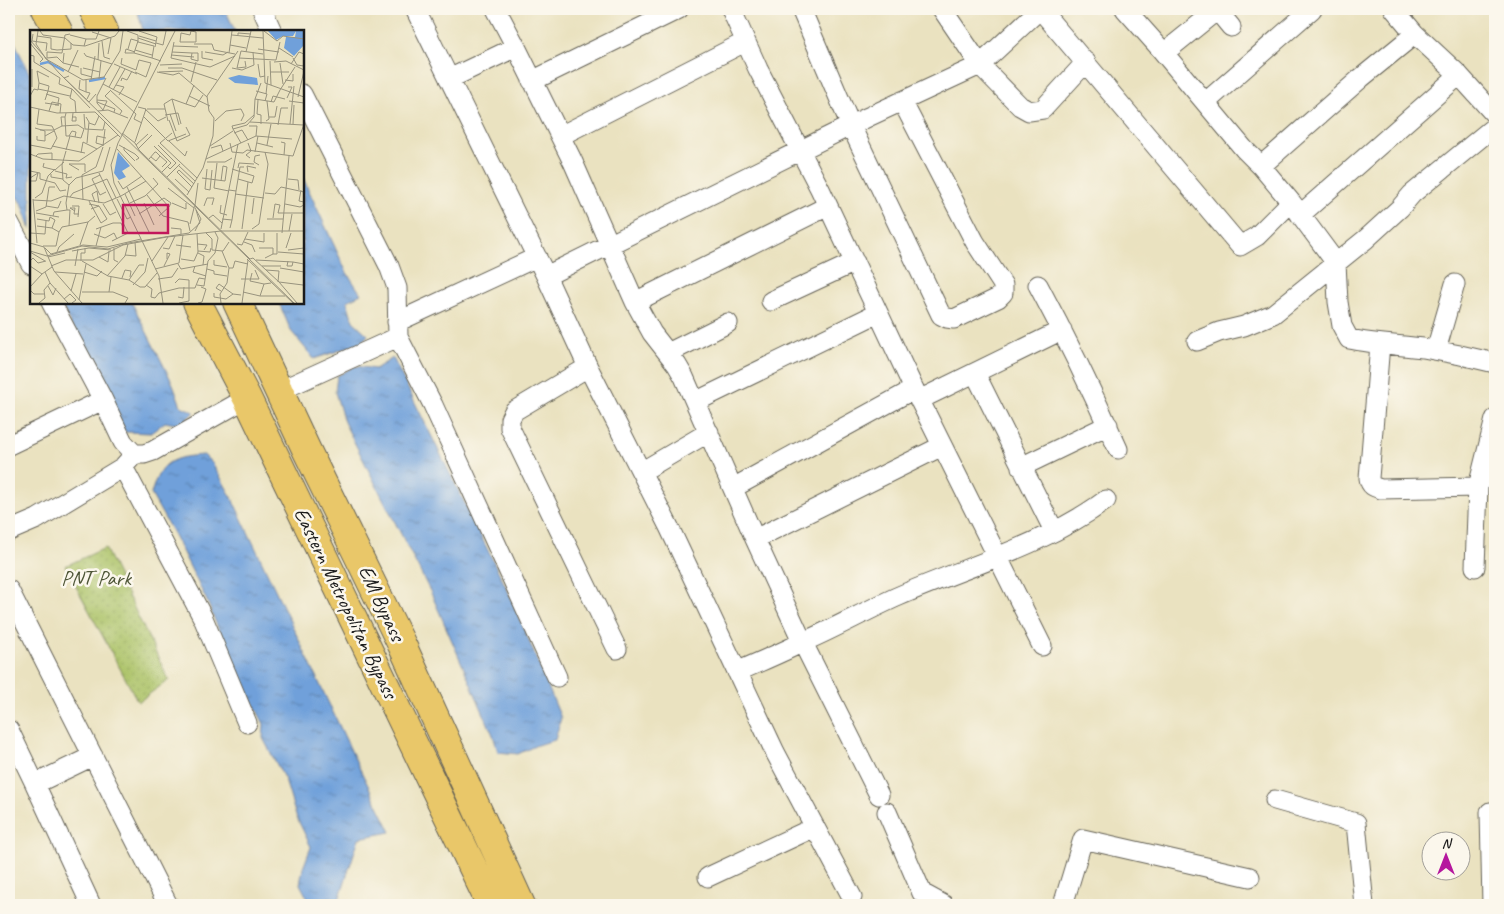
<svg xmlns="http://www.w3.org/2000/svg" width="1504" height="914" font-family="Caveat,sans-serif">
	<style>
		.park { fill: url(#park-dots); stroke: #647042 }
		.water { fill: url(#water-ripples); stroke: #465e7b }
		.lines { fill: none; stroke-linecap: round; stroke-linejoin: round }
		.minor-casing { stroke: #646155; stroke-width: 21 }
		.primary-casing { stroke: #646155; stroke-width: 30 }
		.minor { stroke: #fff; stroke-width: 19 }
		.primary { stroke: #e9c769; stroke-width: 28 }
		.labels { text-anchor: middle; stroke-width: 5; stroke-linejoin: round; paint-order: stroke }
		.park-label { font-size: 21px; fill: #4e5637; stroke: #fbf7ec }
		.street-label { font-size: 21px; fill: #1c1c1c; stroke: #fbf7ec }
		.inset-river { fill: none; stroke: #70a0da; stroke-width: 2.5 }
		.inset-road { fill: none; stroke: #98937e; stroke-width: 1 }
		.view { fill: #c2185b; fill-opacity: 0.15; stroke: #c2185b; stroke-width: 2.5 }
		.inset-edge { fill: none; stroke: #1c1c1c; stroke-width: 2.5 }
	</style>
	<defs>
		<pattern id="park-dots" width="8" height="8" patternUnits="userSpaceOnUse" patternTransform="scale(1.25)"><rect width="8" height="8" fill="#acc368"/><path d="M2 2h.1M6 6h.1" fill="none" stroke="#93a75a" stroke-width="1.8" stroke-linecap="round"/></pattern>
		<pattern id="water-ripples" width="26" height="14" patternUnits="userSpaceOnUse" patternTransform="scale(1.25)"><rect width="26" height="14" fill="#70a0da"/><path d="M2 4q2-2 4 0t4 0M15 11q2-2 4 0t4 0" fill="none" stroke="#5b82b0"/></pattern>
	</defs>
	<rect width="100%" height="100%" fill="#fbf7ec"/>
	<filter id="ink" filterUnits="userSpaceOnUse"><feTurbulence type="fractalNoise" baseFrequency=".02" numOctaves="2"/><feDisplacementMap in="SourceGraphic" scale="10" xChannelSelector="R" yChannelSelector="G"/><feConvolveMatrix kernelMatrix="1 2 1 2 8 2 1 2 1" color-interpolation-filters="sRGB"/></filter>
	<filter id="wash" filterUnits="userSpaceOnUse"><feTurbulence type="fractalNoise" baseFrequency=".0096" numOctaves="4" result="noise"/><feDisplacementMap in="SourceGraphic" scale="20" xChannelSelector="R" yChannelSelector="G"/><feGaussianBlur stdDeviation="1.12" result="paint"/><feColorMatrix in="noise" values="0 0 0 0 0 0 0 0 0 0 0 0 0 0 0 0 0 1.4 0 .05"/><feComposite in="paint" operator="in"/></filter>
	<g filter="url(#wash)">
		<rect width="100%" height="100%" fill="#eae2c0"/>
		<path class="park" d="M105,548L169,680L138,702L65,566Z"/>
		<path class="water" d="M137,9H225L235,31H143Z
			M9,30L31,77V230L22,203L9,188Z
			M303,178L346,271L361,294L347,301L353,321L368,335L361,343L314,359L291,331L279,303L302,302Z
			M60,303H132L173,384L181,406L194,412L181,425L165,422L151,433L125,432Z
			M393,358L509,593L561,718L555,740L537,745L518,754L498,752L493,735L431,593L344,422L335,392L337,376L355,366L375,369Z
			M204,455L213,464L231,496L356,761L391,832L359,838L338,903L311,905L300,884L303,868L311,847L296,816L285,780L263,738L264,724L232,663L207,601L174,535L151,494C160,461 172,457 204,455Z"/>
	</g>
	<g filter="url(#ink)">
		<g class="lines">
			<defs>
				<path id="minor" d="M262,9L272,31
					M415,9L546,276L588,367L669,527L775,752L852,897
					M731,9L758,69L820,189L914,389L1042,646
					M801,9L851,126L941,315L947,318L954,319L998,298L1003,293V285L975,242L902,101
					M942,9L980,65L1020,106L1029,111L1043,109L1086,62
					M1125,9L1158,46L1244,149L1261,166L1291,202L1336,263L1338,302L1342,326L1349,339C1374,344 1398,345 1423,348C1447,352 1471,357 1495,363
					M1394,9L1415,34L1459,75L1495,115
					M516,47L573,162L635,302L652,333L677,365L684,377L755,539L803,643L879,795
					M1164,53L1217,10L1231,27
					M449,79L516,47L496,9
					M532,81L679,9
					M302,94L389,266L397,288L398,337
					M1206,102L1312,9
					M560,136L745,42
					M1261,166L1361,78L1415,34
					M1300,215L1459,75
					M9,222L31,264
					M546,276L868,117L980,65L1040,9L1240,246L1257,236L1291,202
					M1038,285C1067,339 1093,393 1118,449
					M771,301L855,262
					M51,302L103,400L123,442L134,454H144L153,451L247,398
					M635,302L828,206
					M397,322L537,257
					M1197,341L1219,332L1244,326L1273,314L1366,239L1400,208L1412,194L1495,126
					M1380,344L1369,478C1370,486 1374,487 1381,489L1478,487
					M1436,350L1455,284
					M668,353L728,323
					M588,367L514,411L510,419V428L617,649
					M975,373L1054,531
					M279,391L398,337L433,405L557,677
					M919,400L1062,330
					M695,402L878,313
					M9,445L103,400
					M123,467L203,618L247,723
					M1021,467L1108,425
					M641,472L709,432
					M733,488L914,389
					M9,531L37,519L123,467L131,458
					M755,539L942,446
					M1475,567L1478,487L1495,419
					M9,590L168,905
					M737,672C759,662 781,653 803,642C836,628 867,610 899,596C968,566 1045,545 1106,500
					M9,730L35,784
					M1275,800L1356,823L1364,905
					M887,812L922,893L944,905
					M1490,812L1492,905
					M708,877L815,827
					M91,905L35,784L93,756
					M1063,905L1083,839L1250,877"/>
				<path id="primary" d="M46,9L58,31
					M93,9L104,31
					M197,302L247,398L491,905
					M237,302L307,451L402,645L521,905"/>
			</defs>
			<use href="#minor" class="minor-casing"/>
			<use href="#primary" class="primary-casing"/>
			<use href="#minor" class="minor"/>
			<use href="#primary" class="primary"/>
		</g>
	</g>
	<g class="labels">
		<g class="park-label">
			<text x="96" y="585">PNT Park</text>
		</g>
		<g class="street-label">
			<text transform="translate(346 603) rotate(64)" y="7">Eastern Metropolitan Bypass</text>
			<text transform="translate(382 603) rotate(65)" y="7">EM Bypass</text>
		</g>
	</g>
	<g transform="translate(30 30)">
		<rect width="274" height="274" fill="#eae2c0"/>
		<path d="M238,1H274V15L264,26L254,18L256,7H265L266,1L263,6H253L246,10ZM209,45L227,48L228,55L205,53L198,48ZM88,122L100,136L92,141L96,147L89,150L84,143Z" fill="#70a0da"/>
		<path class="inset-river" d="M10,34L18,32L34,41M59,51L75,48"/>
		<path class="inset-road" d="M8,1L6,14L16,29L53,50L74,47L90,21L93,1M10,1L13,5L35,8L43,15L55,16L85,6L89,1M97,1L108,5V12L124,16L122,28L131,31M109,1L127,7L125,17M161,1L166,2V12H150L151,3L160,5L161,1M233,1L235,53L274,67M234,1L247,11L253,6L274,9M62,2L81,8L78,24M3,4L2,11L17,13L16,21M40,5L56,9M202,5L233,8M208,5V3L221,4M7,6L21,8V19L27,20L41,19V13M109,6L126,11M108,8L126,14M0,10L29,43L264,273M72,11L74,27L80,29M108,11L104,23L122,28M144,12L141,28L180,37L205,26M0,13L13,29L10,32M126,13L133,15L136,1M164,14H182M182,14L184,20L205,24M200,15L216,18M54,16L56,9H66L69,1M143,16L168,17M249,18L263,27M98,19L101,9L108,11M228,19L249,22M105,20L122,25M172,21V28L183,30M211,21L207,38L216,37L215,31M211,21L233,24M142,22L162,23H168V31L161,29L162,23M175,22L193,25L198,22M216,22L221,1M54,23L56,26L82,34M104,23H95L96,19L105,22M199,23L202,1M0,25L4,26V32L30,48L29,54L42,59L40,68L45,71L46,83M141,25L164,27M17,28V22L32,23L35,5L40,4M17,28L27,27L33,33L34,23M92,28L91,34L106,40M209,28L246,30L250,12M263,28L267,35L274,36M68,30L69,13M240,31L241,55M244,32L256,31L274,40M33,33L49,37M250,33L253,54M84,34L107,44M228,34L230,47L235,46M261,34L269,22L274,24M130,35L152,34M51,38V44L62,47M53,38L70,42M138,38H152L187,50M202,38L212,40L224,35L223,22M38,42L48,20M105,42L116,47L121,33L109,30L106,40M127,42L143,45L149,43L177,67M129,42L153,41M240,42H259M39,46L34,48L59,72L66,64M69,49L71,31M50,50L49,59L56,62M56,50V62L60,63L57,69M61,50L65,26M255,50L263,51V44M91,51L92,48L97,50L102,41M161,52L166,32M9,53L7,41L19,47M73,54L107,72M86,55L94,57L89,65M2,57V39M79,57L90,37M42,59L60,78M80,60L106,84L104,89L112,93M83,60L95,39M250,60L265,37M80,61L75,66L92,81L90,84M226,61L237,64L235,71M16,64L29,68L28,73M236,64L238,46M0,66L4,59L8,60L9,53L19,56L18,61L8,59M159,66L180,76M268,67L274,41M257,68L262,57H258M142,69L149,95M225,69L231,53M15,70L18,61L40,66M67,70L77,71L73,80L67,73V66L76,48M228,70L227,84L231,85V94M259,71L274,73M67,72L85,79L84,82M241,72L243,66L255,69M15,73L29,75H25M156,74L165,77L173,65M0,77L27,83L65,82L90,107M9,79L7,94L22,96L24,100L32,96M115,79L128,91L136,87M117,79H135M19,81L22,72L31,74L30,83M68,81L78,80L98,88M36,83L35,87H31L32,96L48,95L54,99M54,84L55,99L73,100L75,92M140,84L146,101M135,85L148,83L151,94M113,86L138,111L156,104M35,87L36,106H40L36,120M42,87H46V91H42L43,83M56,87L59,92L57,113M239,87H245L247,76M139,90L147,111L160,105L156,97M138,91L134,74L142,69L156,74L164,55M185,91L196,81L211,79L214,85L211,91M236,91L239,89L237,71M220,92L273,95M59,93L65,95L69,86M260,94L264,56M263,94L264,75M248,95L251,78H258M219,96H227L226,106M5,98L15,101V106M203,99L202,96L215,93L224,85M92,103L105,113L109,120L220,229L223,228L249,252L273,255M142,103L130,113L167,148M204,103L212,100L218,110M7,106V110L15,111V106L24,101M39,106L42,101L46,102L45,107M40,106L51,108L54,99M139,111L155,126L157,121M105,112L116,79L108,77M251,112L255,113L254,125M200,113L202,122L213,123L217,120L263,126L274,94M211,113L203,99L217,95L224,87L225,69L244,72L250,60M218,113L221,121L216,125L220,128M227,113L243,117M0,115L21,119L27,108L24,100H10M73,115L66,113L67,106L76,108M89,115L105,124L109,128L106,130M106,115L118,104M128,115L146,133L140,139L137,136M237,115L241,94M22,116L55,123M73,116L75,99M124,116L141,133L132,142M180,116L203,101M94,117V120L105,131M181,118L191,115L193,121M87,119L139,177L129,186M108,119L122,105M36,121L32,135L33,150L39,155L46,148L73,141L80,117M225,122L228,106M235,122L238,134L236,148M51,123L53,112L67,119M0,124L13,129L49,131L88,105M6,126L8,124L22,123V129M130,126L137,132L132,137M119,129L125,122H126L130,126L126,131L121,127M176,129L226,106L262,109M177,132H195L202,128M14,133L13,137L25,140L34,132M187,133L184,158L199,161M148,135L165,151M229,135L224,132L225,126L230,125M208,138L209,133L224,134M177,139L175,159L180,160L182,140M202,139L224,146L222,153L208,149M49,140L39,134H55V142M0,141L10,143V149L25,153L30,161L36,160M25,141L37,144L36,148L42,147M147,142L149,140L164,154M147,142L162,157M218,142L217,136L226,138M69,143L98,203L82,211M21,144V147L33,149M70,145L62,149L70,165L76,162M137,147L150,134M0,148L8,143L6,151H0M172,148L195,151L197,137L193,136M145,149L159,162M258,149L268,150L269,160M88,151L93,159L112,146M191,151L193,136M39,155L36,173L37,180H40L39,196M97,157L119,202M138,158L164,178L160,194M199,160L206,161L202,190M271,160L269,171L274,172M206,161L210,137H214M235,163L245,164L251,157L274,162M95,164L105,186M205,164L234,168M117,165L133,186L158,192L160,201M157,165L173,138L183,106L184,88L179,81L177,66L208,21M91,166L116,151M40,167L43,163L77,149L86,168M5,168L12,163L18,146L25,139M3,169L7,213M87,169L97,189L101,187M3,170L21,171L34,166L74,173L91,166M53,170L52,145L66,137L73,117M59,171L71,193L77,189L69,176M65,172L62,164L67,161L69,173M100,173L115,166L128,154L123,148M114,173L124,195M142,173L156,179V173M59,174L69,176L61,179M73,174L80,185L86,182M255,174L270,177L274,175M165,175L168,153M191,175L190,183L197,185M16,176L28,178L31,171M42,176H49L48,187M164,176L171,189L165,201M174,176L177,168H184L182,175M6,181L16,177L19,157H25M45,181L40,178H45L44,184H49M6,183L29,187M248,183H274M109,184L134,168L141,173L139,177M222,184L224,168M23,186L24,182L37,180M179,188L183,185L192,193M243,188L245,174L250,175L248,183M192,189L202,190L200,198M237,189H253M7,196L22,198L25,190L20,187L19,191L7,189M141,198L151,199V204M66,199L83,193H91L93,197M191,199L208,114M212,199L218,152M222,199L229,194L236,148M259,201L262,184M29,202L32,197L58,192L65,186M0,203L15,204L16,191M176,203L182,209V220L193,221L199,212M252,203L259,126M64,204L75,208L84,203L87,209M215,209L234,212V203M214,212L222,215L225,222M0,213L14,217L24,241L52,273M167,214L177,215L174,220M207,214L212,215L218,202M50,215L58,192M146,215L161,217M13,216H26L29,202L22,198M66,216L71,197M15,218L21,224L53,215L77,217L111,209M84,218V230L88,232M133,218L139,219L145,206M229,218H243V224L235,228M256,218L261,203M258,220L274,218M0,221L17,226L52,216L78,219L98,213L159,203L170,193L166,180M42,221L59,218L81,220M168,221L180,222L181,218M0,222L15,231M27,222L29,217L44,204M248,222L274,224M168,223L174,226L173,235M243,224H247V203M95,225L106,226L105,212M18,227L35,223M69,227L78,232L79,221M151,229L164,231L168,222L167,204M217,229L263,273M184,230V235L197,237M226,230L263,232M0,231L3,228L8,233L16,231M51,231V223H55V218M52,231L78,246L99,250L110,257H115L127,243M122,231L138,207M258,231L257,236H262L263,232L274,234M148,234L151,239L178,234M0,236L12,244L22,237M21,236L36,230H63L93,215L137,207L191,201H274M45,236L48,219M134,236L140,224L137,223V229M165,236L163,242L176,246M232,236H251M199,238H203L205,231L218,234M250,238L274,242M125,239L149,233L153,205M177,239L184,241V244L197,246M236,240L249,241L248,252M274,241V258M25,242L53,244M54,242L67,246L72,241M222,243L220,251L234,254M77,246L95,226L98,214M92,248L95,240L101,241L100,247M128,249L142,247L148,238M211,249H229L225,240M99,250L109,235H114M249,252L267,273M20,253L38,273M145,253L149,249L159,250V271L149,273M103,255L115,242L118,228M116,255L122,259L121,267L125,268L129,263L149,258H165L169,248L175,249M167,255L174,256L178,231L185,223L188,208L185,202M18,256L23,265L26,258M0,257L12,244M0,260L4,264H14M41,261L46,244M191,261L186,258L189,254L203,264L211,265M52,262H83L98,268L95,273M79,262L81,247M213,262L230,266L234,254L241,253M184,263V267L196,269L203,264M230,266H255M148,267L153,268L154,257M34,269L40,264L46,270L42,273M49,270L56,234M9,273L15,268L14,260L20,253L15,242M133,273L129,246L84,153L81,135L88,113L145,1M168,273L172,272L176,259L171,257M191,273L190,264L197,253L199,238L192,221M212,273L218,230"/>
		<path class="view" d="M93,175H138V203H93Z"/>
		<rect width="274" height="274" class="inset-edge"/>
	</g>
	<rect width="1504" height="914" fill="none" stroke="#fbf7ec" stroke-width="30"/>
	<g transform="translate(1446 856)"><circle r="24" fill="#fbf7ec" stroke="#a29f99"/>
	<path d="M0-4L9 19L0 12L-9 19Z" fill="#b5179e"/>
	<text y="-8" font-size="14" font-weight="bold" text-anchor="middle" fill="#1c1c1c">N</text>
	</g>
</svg>
